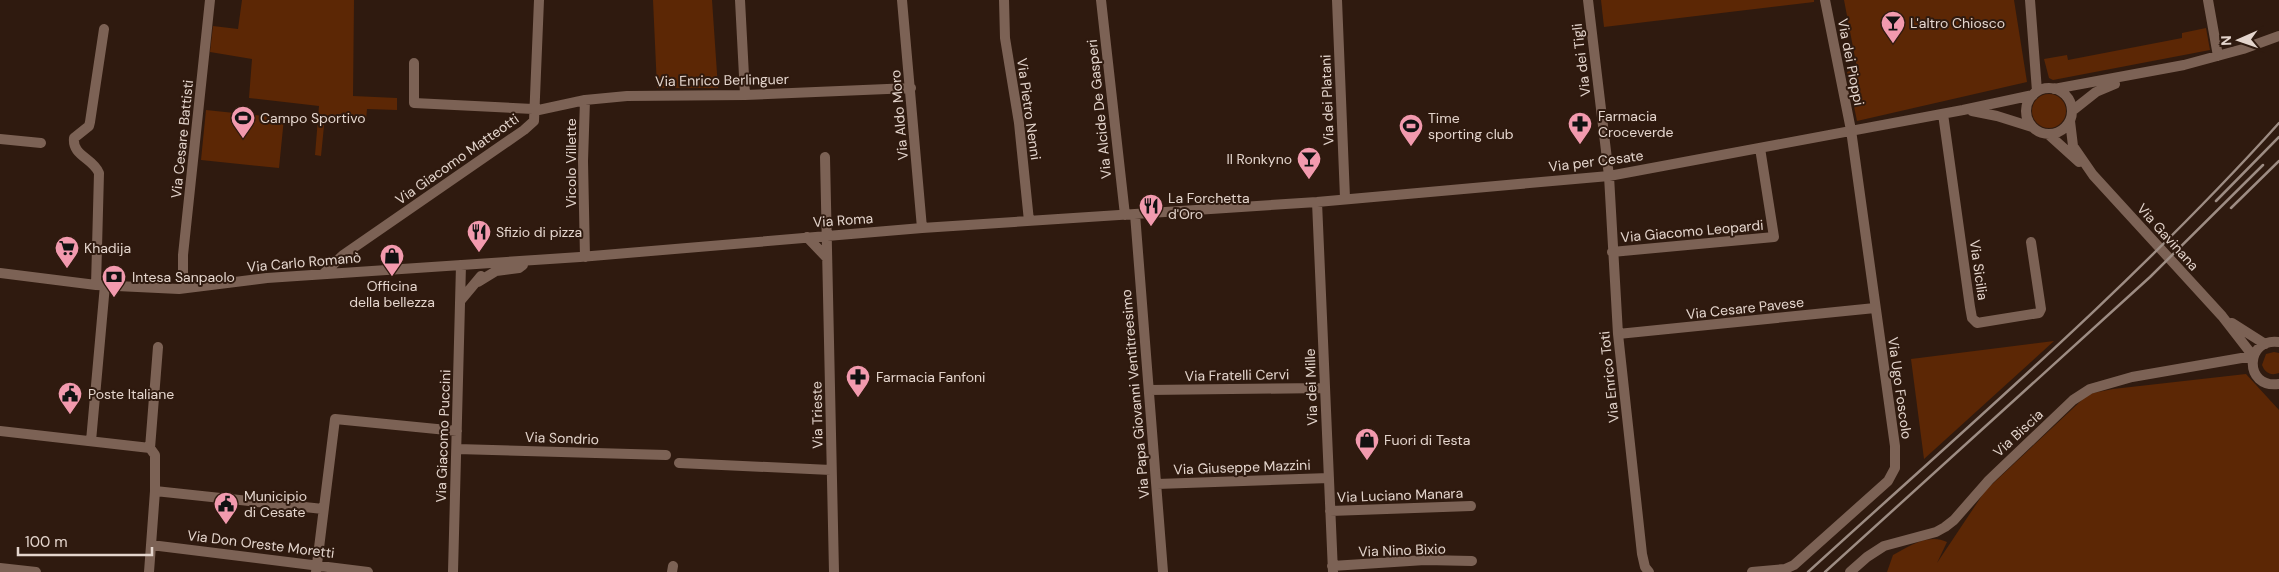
<svg xmlns="http://www.w3.org/2000/svg" width="2279" height="572" font-family="'DM Sans',sans-serif">
	<style>
		.green { fill: #5c2705 }
		.lines { fill: none; stroke-linecap: round; stroke-linejoin: round }
		.minor { stroke: #7c6255; stroke-width: 10 }
		.rail { stroke: #9d8c83; stroke-width: 2.5 }
		.labels { text-anchor: middle; stroke-width: 4; stroke-linejoin: round; paint-order: stroke }
		.poi-label { font-size: 14px; fill: #e4d5cd; stroke: #2f1a0f; text-anchor: start }
		.street-label { font-size: 14px; fill: #e4d5cd; stroke: #2f1a0f }
	</style>
	<rect width="100%" height="100%" fill="#2f1a0f"/>
	<path class="green" d="M242,0H354L353,96L397,98V110L367,109L366,120L325,116L321,156L315,155L319,106L249,98L252,59L210,52L213,26L238,29Z
		M653,0H712L718,88H657Z
		M1601,0H1814V2L1604,27Z
		M1844,0H2014L2027,82L1857,121L1847,72L1857,68Z
		M2206,28L2210,50L2053,80L2049,78L2044,59L2067,55L2068,60L2182,38V33Z
		M2032 111a17 17 0 1 1 34 0a17 17 0 1 1-34 0Z
		M206,110L284,118L279,168L201,160Z
		M2054,341L1924,459L1911,359Z
		M2274,352L2279,353V373C2271,376 2265,373 2262,365L2266,354Z
		M2246,374L2279,410V572H1887L1893,555C1909,546 1929,533 1947,542L1937,563L1985,491L2084,398L2093,393L2113,389Z"/>
	<g class="lines">
		<path class="minor" d="M740,0L745,95
			M902,0L922,228
			M1004,0L1005,38L1019,123L1029,221
			M1101,0L1125,215
			M1337,0L1345,198
			M1588,0L1609,176L1618,334L1642,554L1645,567L1649,572
			M2030,0L2037,91
			M2208,0L2218,56
			M414,63V103L533,109
			M2026 111a23 23 0 1 1 46 0a23 23 0 1 1-46 0Z
			M2054,89L2184,65L2243,49L2279,36
			M585,100L583,161L585,257
			M534,111L585,100L627,96L745,95L911,88
			M1972,111L1997,116L2032,127
			M2072,111L2096,92L2115,84
			M1943,114L1970,307L1972,318L1977,323L2039,313L2041,309L2031,242
			M2070,121L2073,146L2093,175L2222,316L2253,356
			M2048,134L2079,162
			M0,139L41,143
			M825,157L834,572
			M1317,202L1333,572
			M1135,214L1163,572
			M807,237L827,258
			M1612,252L1774,237L1760,148
			M0,273L96,285L179,289L267,278L580,257L922,228L1317,202L1609,176L1963,110L2033,95
			M323,274L343,255L524,130L534,121L539,0
			M478,282L496,271L519,268L523,265
			M96,285L99,173C93,158 72,156 74,138L89,126L90,122L104,29
			M191,287L183,281V255L210,0
			M461,300L481,276
			M2232,323L2265,344
			M1618,334L1875,308
			M2279,342C2245,337 2243,389 2279,384
			M1149,390L1325,388
			M0,431L150,448L155,455V491L149,572
			M91,441L105,285
			M150,448L158,347
			M457,449L666,455
			M679,463L831,470
			M1157,484L1329,478
			M155,491L323,509
			M1330,511L1471,506
			M151,545L368,572
			M1332,566L1425,560L1472,561
			M0,568L36,572
			M316,572L335,419L457,431
			M453,572L461,265
			M672,572L673,566
			M1752,572L1785,569L1794,565L1888,481L1895,468V446L1851,130L1825,0
			M1850,572L1867,557L1884,546L1936,532L1945,527L1954,520L1989,480L2073,400L2090,389L2132,377L2253,356"/>
		<path class="rail" d="M2216,201L2279,137
			M2231,208L2279,161
			M1808,572C1968,426 2134,284 2279,123
			M1825,572L2150,277L2263,165"/>
	</g>
	<defs>
		<symbol id="bar-pin" viewBox="-11 -11 22 30"><path d="M0 17L-7.5 6A9.5 9.5 0 1 1 7.5 6Z" fill="#f29aae" stroke="#2f1a0f"/><path d="M-6-5H6L.8 .8V4.5H3.5V6h-7V4.5H-.8V.8Z" fill="#111"/></symbol>
		<symbol id="stadium-pin" viewBox="-11 -11 22 30"><path d="M0 17L-7.5 6A9.5 9.5 0 1 1 7.5 6Z" fill="#f29aae" stroke="#2f1a0f"/><path d="M0-5a6.5 5 0 1 0 0 10a6.5 5 0 1 0 0-10ZM-3.5-1.8h7v3.6h-7Z" fill="#111"/></symbol>
		<symbol id="pharmacy-pin" viewBox="-11 -11 22 30"><path d="M0 17L-7.5 6A9.5 9.5 0 1 1 7.5 6Z" fill="#f29aae" stroke="#2f1a0f"/><path d="M-2-6h4v4h4v4h-4v4h-4v-4h-4v-4h4Z" fill="#111"/></symbol>
		<symbol id="restaurant-pin" viewBox="-11 -11 22 30"><path d="M0 17L-7.5 6A9.5 9.5 0 1 1 7.5 6Z" fill="#f29aae" stroke="#2f1a0f"/><path d="M-5-6h1v4h1v-4h1v4h1v-4h1v5L-1.5 .5V6h-2V.5L-5-1ZM5-6V6H3V1.5H1.5Q1.5-4 5-6Z" fill="#111"/></symbol>
		<symbol id="supermarket-pin" viewBox="-11 -11 22 30"><path d="M0 17L-7.5 6A9.5 9.5 0 1 1 7.5 6Z" fill="#f29aae" stroke="#2f1a0f"/><path d="M-6-5.5h2.5l.6 2H6L4.5 2H-2.5L-4.4-4H-6ZM-1.5 3.2a1.3 1.3 0 1 0 .1 0ZM3 3.2a1.3 1.3 0 1 0 .1 0Z" fill="#111"/></symbol>
		<symbol id="shop-pin" viewBox="-11 -11 22 30"><path d="M0 17L-7.5 6A9.5 9.5 0 1 1 7.5 6Z" fill="#f29aae" stroke="#2f1a0f"/><path d="M-5-2.5h2.3a2.7 3.5 0 0 1 5.4 0H5L5.5 6h-11ZM-1.5-2.5h3a1.5 2.3 0 0 0-3 0Z" fill="#111"/></symbol>
		<symbol id="bank-pin" viewBox="-11 -11 22 30"><path d="M0 17L-7.5 6A9.5 9.5 0 1 1 7.5 6Z" fill="#f29aae" stroke="#2f1a0f"/><path d="M-6-4H6V4H-6ZM0-2.3a2.3 2.3 0 1 0 0 4.6a2.3 2.3 0 1 0 0-4.6Z" fill="#111"/></symbol>
		<symbol id="civic-pin" viewBox="-11 -11 22 30"><path d="M0 17L-7.5 6A9.5 9.5 0 1 1 7.5 6Z" fill="#f29aae" stroke="#2f1a0f"/><path d="M-.6-6.5H3V-4.5H.6V-3L4-1V1h2V6H-6V1h2V-1L-.6-3ZM-1.2 2.5V6h2.4V2.5Z" fill="#111"/></symbol>
	</defs>
	<g fill-rule="evenodd">
		<use href="#bar-pin" x="1879" y="9" width="28" height="38"/>
		<use href="#stadium-pin" x="229" y="104" width="28" height="38"/>
		<use href="#pharmacy-pin" x="1566" y="110" width="28" height="38"/>
		<use href="#stadium-pin" x="1397" y="112" width="28" height="38"/>
		<use href="#bar-pin" x="1295" y="145" width="28" height="38"/>
		<use href="#restaurant-pin" x="1137" y="192" width="28" height="38"/>
		<use href="#restaurant-pin" x="465" y="218" width="28" height="38"/>
		<use href="#supermarket-pin" x="53" y="234" width="28" height="38"/>
		<use href="#shop-pin" x="378" y="242" width="28" height="38"/>
		<use href="#bank-pin" x="100" y="263" width="28" height="38"/>
		<use href="#pharmacy-pin" x="844" y="363" width="28" height="38"/>
		<use href="#civic-pin" x="56" y="380" width="28" height="38"/>
		<use href="#shop-pin" x="1353" y="426" width="28" height="38"/>
		<use href="#civic-pin" x="212" y="490" width="28" height="38"/>
	</g>
	<g class="labels">
		<g class="poi-label">
			<text x="1910" y="28">L'altro Chiosco</text>
			<text x="1598" y="121">Farmacia<tspan x="1598" dy="16">Croceverde</tspan></text>
			<text x="260" y="123">Campo Sportivo</text>
			<text x="1428" y="123">Time<tspan x="1428" dy="16">sporting club</tspan></text>
			<text x="1292" y="164" text-anchor="end">Il Ronkyno</text>
			<text x="1168" y="203">La Forchetta<tspan x="1168" dy="16">d'Oro</tspan></text>
			<text x="496" y="237">Sfizio di pizza</text>
			<text x="84" y="253">Khadija</text>
			<text x="132" y="282">Intesa Sanpaolo</text>
			<text x="392" y="291" text-anchor="middle">Officina<tspan x="392" dy="16">della bellezza</tspan></text>
			<text x="876" y="382">Farmacia Fanfoni</text>
			<text x="88" y="399">Poste Italiane</text>
			<text x="1384" y="445">Fuori di Testa</text>
			<text x="244" y="501">Municipio<tspan x="244" dy="16">di Cesate</tspan></text>
		</g>
		<g class="street-label">
			<text transform="translate(1581 60) rotate(-97)" y="5">Via dei Tigli</text>
			<text transform="translate(1851 62) rotate(79)" y="5">Via dei Pioppi</text>
			<text transform="translate(722 80) rotate(-1)" y="5">Via Enrico Berlinguer</text>
			<text transform="translate(1327 100) rotate(-92)" y="5">Via dei Platani</text>
			<text transform="translate(1029 109) rotate(82)" y="5">Via Pietro Nenni</text>
			<text transform="translate(1099 109) rotate(-96)" y="5">Via Alcide De Gasperi</text>
			<text transform="translate(899 115) rotate(-95)" y="5">Via Aldo Moro</text>
			<text transform="translate(182 139) rotate(-84)" y="5">Via Cesare Battisti</text>
			<text transform="translate(457 159) rotate(-35)" y="5">Via Giacomo Matteotti</text>
			<text transform="translate(1596 161) rotate(-7)" y="5">Via per Cesate</text>
			<text transform="translate(571 163) rotate(-90)" y="5">Vicolo Villette</text>
			<text transform="translate(843 220) rotate(-4)" y="5">Via Roma</text>
			<text transform="translate(1692 231) rotate(-5)" y="5">Via Giacomo Leopardi</text>
			<text transform="translate(2168 237) rotate(48)" y="5">Via Gavinana</text>
			<text transform="translate(304 262) rotate(-5)" y="5">Via Carlo Romanò</text>
			<text transform="translate(1979 270) rotate(82)" y="5">Via Sicilia</text>
			<text transform="translate(1745 308) rotate(-6)" y="5">Via Cesare Pavese</text>
			<text transform="translate(1237 375) rotate(-1)" y="5">Via Fratelli Cervi</text>
			<text transform="translate(1609 377) rotate(-96)" y="5">Via Enrico Toti</text>
			<text transform="translate(1311 387) rotate(-92)" y="5">Via dei Mille</text>
			<text transform="translate(1900 388) rotate(82)" y="5">Via Ugo Foscolo</text>
			<text transform="translate(1135 394) rotate(-95)" y="5">Via Papa Giovanni Ventitreesimo</text>
			<text transform="translate(817 415) rotate(-91)" y="5">Via Trieste</text>
			<text transform="translate(2018 433) rotate(-43)" y="5">Via Biscia</text>
			<text transform="translate(443 436) rotate(-88)" y="5">Via Giacomo Puccini</text>
			<text transform="translate(562 438) rotate(2)" y="5">Via Sondrio</text>
			<text transform="translate(1242 467) rotate(-2)" y="5">Via Giuseppe Mazzini</text>
			<text transform="translate(1400 495) rotate(-2)" y="5">Via Luciano Manara</text>
			<text transform="translate(261 544) rotate(7)" y="5">Via Don Oreste Moretti</text>
			<text transform="translate(1402 550) rotate(-2)" y="5">Via Nino Bixio</text>
		</g>
	</g>
	<g transform="translate(2239 40) rotate(268)" stroke="#2f1a0f" stroke-width="4" paint-order="stroke">
	<path d="M0-4L9 19L0 12L-9 19Z" fill="#e4d5cd"/>
	<text y="-8" font-size="14" font-weight="bold" text-anchor="middle" fill="#e4d5cd">N</text>
	</g>
	<path d="M18 547v8h134v-8" fill="none" stroke="#e4d5cd" stroke-width="2.5"/>
	<text x="25" y="547" font-size="15" fill="#e4d5cd" stroke="#2f1a0f" stroke-width="4" paint-order="stroke">100 m</text>
</svg>
